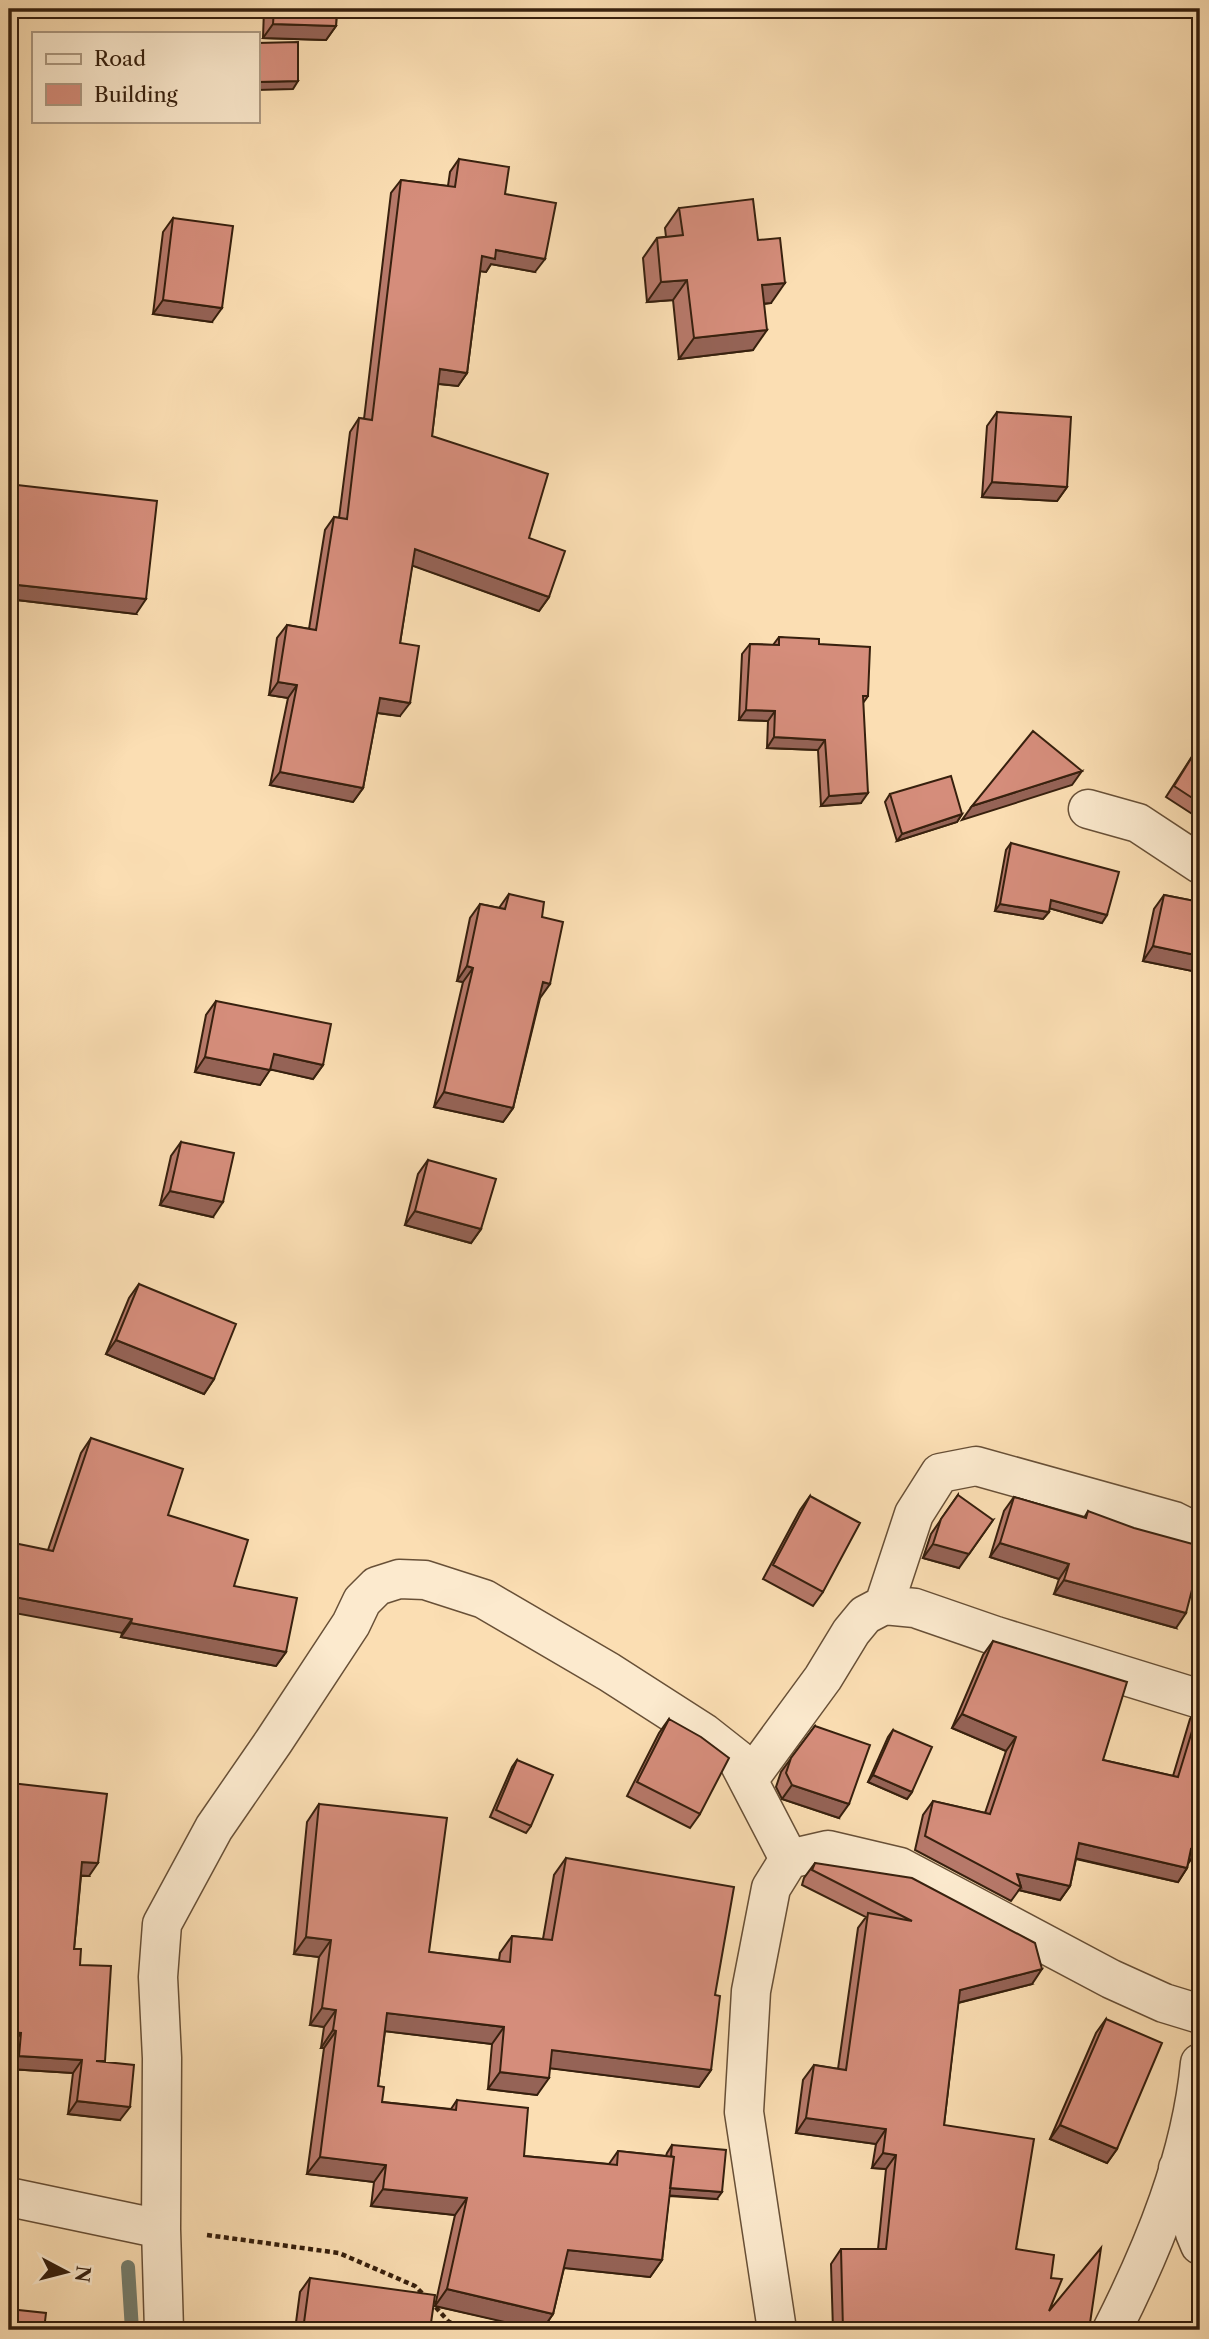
<svg xmlns="http://www.w3.org/2000/svg" width="1209" height="2339" font-family="'Libre Caslon Text',serif">
	<style>
		.lines { fill: none; stroke-linecap: round; stroke-linejoin: round }
		.stream { stroke: #757e6e; stroke-width: 14 }
		.minor-casing { stroke: #685037; stroke-width: 41 }
		.path { stroke: #37200e; stroke-width: 4.5; stroke-dasharray: 5 3.5; stroke-linecap: butt }
		.minor { stroke: #fceace; stroke-width: 38 }
		.wall { fill: #b7796a; stroke: #37200e; stroke-width: 2 }
		.shaded-wall { fill: #956356; stroke: #37200e; stroke-width: 2 }
		.building { fill: #d58d7b; stroke: #37200e; stroke-width: 2 }
	</style>
	<rect width="100%" height="100%" fill="#fbdeb3"/>
	<filter id="stains"><feTurbulence type="fractalNoise" baseFrequency=".00286" numOctaves="4"/><feColorMatrix values="0 0 0 0 .2 0 0 0 0 .09 0 0 0 0 .02 0 0 0 .5 -.17"/></filter>
	<radialGradient id="worn" r=".72"><stop offset=".6" stop-color="#630" stop-opacity="0"/><stop offset="1" stop-color="#630" stop-opacity=".3"/></radialGradient>
	<g class="lines">
		<path class="stream" d="M128,2267L132,2330"/>
		<defs>
			<path id="minor" d="M1088,809L1138,823L1200,864
				M884,1605L914,1514L940,1473L976,1466L1174,1521L1200,1534
				M749,1779L823,1678L851,1632L865,1615L884,1605L915,1608L996,1636L1200,1699
				M1178,2168L1195,2233L1200,2245
				M9,2197L161,2229
				M164,2330L161,2229L162,2058L158,1977L162,1924L214,1828L274,1741L351,1624L362,1601L377,1586L399,1579L425,1580L484,1599L609,1672L704,1733L737,1759L789,1859
				M777,2330L744,2112L751,1991L771,1888L789,1859L828,1850L900,1867L1111,1979L1164,2003L1200,2014
				M1112,2330C1154,2247 1191,2157 1200,2063"/>
		</defs>
		<use href="#minor" class="minor-casing"/>
		<path class="path" d="M207,2235L339,2253L415,2286L424,2295
			M430,2301L449,2322L475,2330
			M603,2330L689,2327L717,2330"/>
		<use href="#minor" class="minor"/>
	</g>
	<path class="wall" d="M264,9H337L336,26L326,40L263,38Z
		M459,159L505,194L535,272L491,264L486,272L480,271L467,373L458,386L438,384L432,436L529,538L549,597L539,611L412,565L400,643V716L377,713L363,788L353,802L270,785L288,698L269,695L277,638L287,625L309,629L325,530L334,517L339,518L350,432L359,418L364,419L391,193L401,180L448,186L450,172Z
		M679,208L758,240L771,303L764,304L753,350L679,359L673,300L647,302L643,258L657,238L666,237L665,228Z
		M173,218L212,322L153,314L163,232Z
		M997,412L1067,487L1057,501L982,497L987,426Z
		M17,485L136,614L9,599V497Z
		M779,637L819,644L868,696L863,703L861,803L821,806L818,750L767,748L768,721L739,720L742,654L750,644L773,645Z
		M1200,744V819L1166,797Z
		M890,794L962,814L957,822L897,841L885,802Z
		M1011,843L1102,923L1049,908V912L1043,919L995,911L1006,850Z
		M509,894L542,917L540,998L513,1108L503,1122L434,1107L463,982L457,981L470,918L480,904L499,908Z
		M1164,895L1200,902V968L1197,972L1143,961L1154,909Z
		M216,1001L323,1065L313,1079L270,1069L260,1085L195,1072L206,1015Z
		M181,1142L213,1217L160,1205L171,1156Z
		M428,1160L481,1229L471,1243L405,1225L418,1174Z
		M139,1284L214,1379L204,1394L106,1354L129,1298Z
		M91,1438L168,1515L234,1586L286,1652L276,1666L121,1637L122,1633L48,1550L81,1453Z
		M958,1495L959,1568L923,1558L931,1534Z
		M810,1496L823,1592L813,1606L763,1579L800,1510Z
		M1014,1497L1084,1518L1088,1511L1176,1628L1054,1594L1059,1579L990,1557L1004,1511Z
		M993,1641L1103,1760L1173,1776L1190,1719L1200,1705L1198,1848L1188,1863L1187,1868L1178,1882L1076,1859L1070,1886L1060,1900L1019,1890L1011,1901L915,1850L923,1815L933,1801L985,1813L1006,1751L952,1728L983,1655Z
		M669,1719L700,1814L690,1828L627,1796L659,1733Z
		M815,1726L839,1818L782,1799L776,1787L781,1772Z
		M893,1730L912,1792L907,1799L868,1782L888,1737Z
		M517,1760L531,1826L526,1833L490,1817L512,1767Z
		M11,1783L89,1876H81L74,1949L80,1965L120,2120L68,2114L73,2073L10,2069L12,2046H9V1787Z
		M319,1804L429,1952L499,1960L500,1953L512,1936L543,1939L554,1875L566,1858L715,1995L711,2070L699,2087L550,2068L537,2095L488,2089L492,2044L385,2031L378,2086L382,2102L451,2109L457,2100L524,2156L609,2164L618,2151L666,2156L667,2153L672,2145L717,2199L669,2196L662,2260L650,2277L564,2268L553,2314L542,2330L435,2306L455,2215L371,2206L374,2182L307,2174L324,2048H321L324,2027L310,2025L319,1957L294,1954L307,1822Z
		M815,1863L1032,1984L958,2003L944,2125L1016,2249L1051,2278L1049,2311L1089,2330H833L831,2264L841,2249H878L886,2169L872,2168L876,2144L796,2133L803,2080L814,2065L838,2069L858,1928L866,1917L802,1885L804,1878Z
		M1106,2019L1117,2149L1107,2163L1050,2139L1096,2033Z
		M310,2278L430,2330H295L300,2292Z"/>
	<path class="shaded-wall" d="M273,24L336,26L326,40L263,38Z
		M298,81L293,89L257,90V82Z
		M496,250L545,259L535,272L491,264L486,272L472,270L482,256Z
		M687,280L673,300L647,302L661,282Z
		M785,283L771,303L748,305L762,285Z
		M163,300L222,308L212,322L153,314Z
		M767,330L753,350L679,359L694,338Z
		M440,369L467,373L458,386L431,383Z
		M992,482L1067,487L1057,501L982,497Z
		M415,549L549,597L539,611L405,563Z
		M9,584L146,599L136,614L9,599Z
		M278,682L297,685L288,698L269,695Z
		M380,698L410,703L400,716L371,712Z
		M746,710L775,711L768,721L739,720Z
		M774,737L825,740L818,750L767,748Z
		M1082,771L1072,785L962,820L972,806Z
		M280,772L363,788L353,802L270,785Z
		M868,793L861,803L821,806L829,796Z
		M962,814L957,822L897,841L902,834Z
		M1051,900L1107,915L1102,923L1045,907Z
		M1000,904L1049,912L1043,919L995,911Z
		M1153,946L1200,956V968L1197,972L1143,961Z
		M467,966L473,968L463,982L457,981Z
		M543,982L550,984L540,998L533,996Z
		M274,1054L323,1065L313,1079L264,1068Z
		M205,1057L270,1070L260,1085L195,1072Z
		M444,1092L513,1108L503,1122L434,1107Z
		M170,1191L223,1202L213,1217L160,1205Z
		M415,1211L481,1229L471,1243L405,1225Z
		M116,1340L214,1379L204,1394L106,1354Z
		M993,1520L959,1568L923,1558L933,1544Z
		M1000,1543L1069,1564L1059,1579L990,1557Z
		M1064,1580L1186,1613L1176,1628L1054,1594Z
		M9,1596L132,1619L122,1633L9,1612Z
		M131,1623L286,1652L276,1666L121,1637Z
		M962,1714L1016,1737L1006,1751L952,1728Z
		M873,1775L912,1792L907,1799L868,1782Z
		M792,1785L849,1804L839,1818L782,1799Z
		M1079,1843L1187,1868L1178,1882L1070,1857Z
		M1191,1849L1197,1850L1188,1864Z
		M9,1854L16,1855L9,1865Z
		M82,1862L98,1863L89,1876L73,1875Z
		M1017,1874L1070,1886L1060,1900L1019,1890L1021,1887Z
		M306,1937L331,1940L319,1957L294,1954Z
		M1042,1969L1032,1984L949,2005L960,1990Z
		M322,2008L336,2010L324,2027L310,2025Z
		M387,2013L504,2027L492,2044L375,2030Z
		M333,2030L336,2031L324,2048H321Z
		M9,2032L21,2033L12,2046H9Z
		M552,2050L711,2070L699,2087L540,2067Z
		M19,2056L82,2060L73,2073L10,2069Z
		M500,2072L549,2078L537,2095L488,2089Z
		M77,2101L130,2107L120,2120L68,2114Z
		M806,2118L886,2129L876,2144L796,2133Z
		M1060,2125L1117,2149L1107,2163L1050,2139Z
		M883,2153L896,2155L886,2169L872,2168Z
		M320,2157L386,2165L374,2182L307,2174Z
		M668,2188L722,2192L717,2199L663,2195Z
		M383,2189L467,2198L455,2215L371,2206Z
		M568,2250L662,2260L650,2277L555,2267Z
		M447,2289L553,2314L542,2330H539L435,2306Z"/>
	<path class="building" d="M274,9H337L336,26L273,24Z
		M298,42V81L257,82V43Z
		M459,159L509,167L505,194L556,203L545,259L496,250L495,259L482,256L467,373L440,369L432,436L548,474L529,538L565,551L549,597L415,549L400,643L419,646L410,703L380,698L363,788L280,772L297,685L278,682L287,625L316,630L334,517L347,519L359,418L372,420L401,180L455,187Z
		M753,199L758,240L780,238L785,283L762,285L767,330L694,338L687,280L661,282L657,238L683,235L679,208Z
		M173,218L233,226L222,308L163,300Z
		M997,412L1071,417L1067,487L992,482Z
		M17,485L157,501L146,599L9,584V562Z
		M779,637L819,639V644L870,647L868,696H863L868,793L829,796L825,740L774,737L775,711L746,710L750,644L779,645Z
		M1033,731L1082,771L972,806Z
		M1200,744V803L1174,786Z
		M951,776L962,814L902,834L890,794Z
		M1011,843L1119,872L1107,915L1051,900L1049,912L1000,904Z
		M509,894L544,902L542,917L563,922L550,984L543,982L513,1108L444,1092L473,968L467,966L480,904L505,909Z
		M1164,895L1200,902V956L1153,946Z
		M216,1001L331,1024L323,1065L274,1054L270,1070L205,1057Z
		M181,1142L234,1153L223,1202L170,1191Z
		M428,1160L496,1179L481,1229L415,1211Z
		M139,1284L236,1324L214,1379L116,1340Z
		M91,1438L183,1469L168,1515L248,1540L234,1586L297,1598L286,1652L131,1623L132,1619L9,1596V1542L53,1551Z
		M958,1495L993,1520L969,1554L933,1544L941,1519Z
		M810,1496L860,1523L823,1592L773,1565Z
		M1014,1497L1086,1518L1088,1511L1134,1528L1200,1546V1559L1186,1613L1064,1580L1069,1564L1000,1543Z
		M993,1641L1127,1682L1103,1760L1178,1777L1200,1705V1835L1197,1850L1191,1849L1187,1868L1079,1843L1070,1886L1017,1874L1021,1887L925,1836L933,1801L990,1814L1016,1737L962,1714Z
		M669,1719L701,1737L729,1758L700,1814L637,1782Z
		M815,1726L870,1745L849,1804L792,1785L786,1773L791,1758Z
		M893,1730L932,1747L912,1792L873,1775Z
		M517,1760L553,1775L531,1826L496,1810Z
		M11,1783L107,1794L98,1863L82,1862L74,1949H81L80,1965L111,1966L105,2061H96L134,2065L130,2107L77,2101L82,2060L19,2056L21,2033L9,2032V1921L16,1855L9,1854V1805Z
		M319,1804L447,1818L429,1952L510,1962L512,1936L552,1940L566,1858L734,1887L715,1995L720,1996L711,2070L552,2050L549,2078L500,2072L504,2027L387,2013L378,2086L384,2087L382,2102L456,2110L457,2100L528,2108L524,2156L617,2165L618,2151L674,2157L662,2260L568,2250L553,2314L447,2289L467,2198L383,2189L386,2165L320,2157L336,2031L333,2030L336,2010L322,2008L331,1940L306,1937Z
		M815,1863L912,1878L1035,1943L1042,1969L960,1990L944,2125L1034,2139L1016,2249L1054,2255L1051,2278L1062,2279L1049,2311L1101,2248L1089,2330H843L841,2249H886L896,2155L883,2153L886,2129L806,2118L814,2065L846,2070L868,1913L912,1921L812,1870Z
		M1106,2019L1162,2043L1117,2149L1060,2125Z
		M672,2145L726,2150L722,2192L670,2188L674,2157L671,2156Z
		M310,2278L435,2295L430,2330H303Z
		M9,2309L46,2313L44,2330H9Z"/>
	<rect width="1209" height="2339" fill="none" stroke="#fbdeb3" stroke-width="35"/>
	<rect x="10" y="10" width="1188" height="2318" fill="none" stroke="#37200e" stroke-width="3.5"/>
	<rect x="18" y="18" width="1174" height="2304" fill="none" stroke="#37200e" stroke-width="2"/>
	<rect x="32" y="32" width="228" height="91" fill="#fceace" stroke="#ad9981" stroke-width="2"/>
	<rect x="46" y="54" width="35" height="10" fill="#fceace" stroke="#ad9981" stroke-width="2"/>
	<text x="94" y="66" font-size="21" fill="#37200e">Road</text>
	<rect x="46" y="84" width="35" height="21" fill="#d58d7b" stroke="#ad9981" stroke-width="2"/>
	<text x="94" y="102" font-size="21" fill="#37200e">Building</text>
	<g transform="translate(66 2272) rotate(97)" stroke="#fceace" stroke-width="5" paint-order="stroke">
	<path d="M0-5L12 26L0 18L-12 26Z" fill="#37200e"/>
	<text y="-10" font-size="19" font-weight="bold" text-anchor="middle" fill="#37200e">N</text>
	</g>
	<rect width="100%" height="100%" filter="url(#stains)"/>
	<rect width="100%" height="100%" fill="url(#worn)"/>
</svg>
